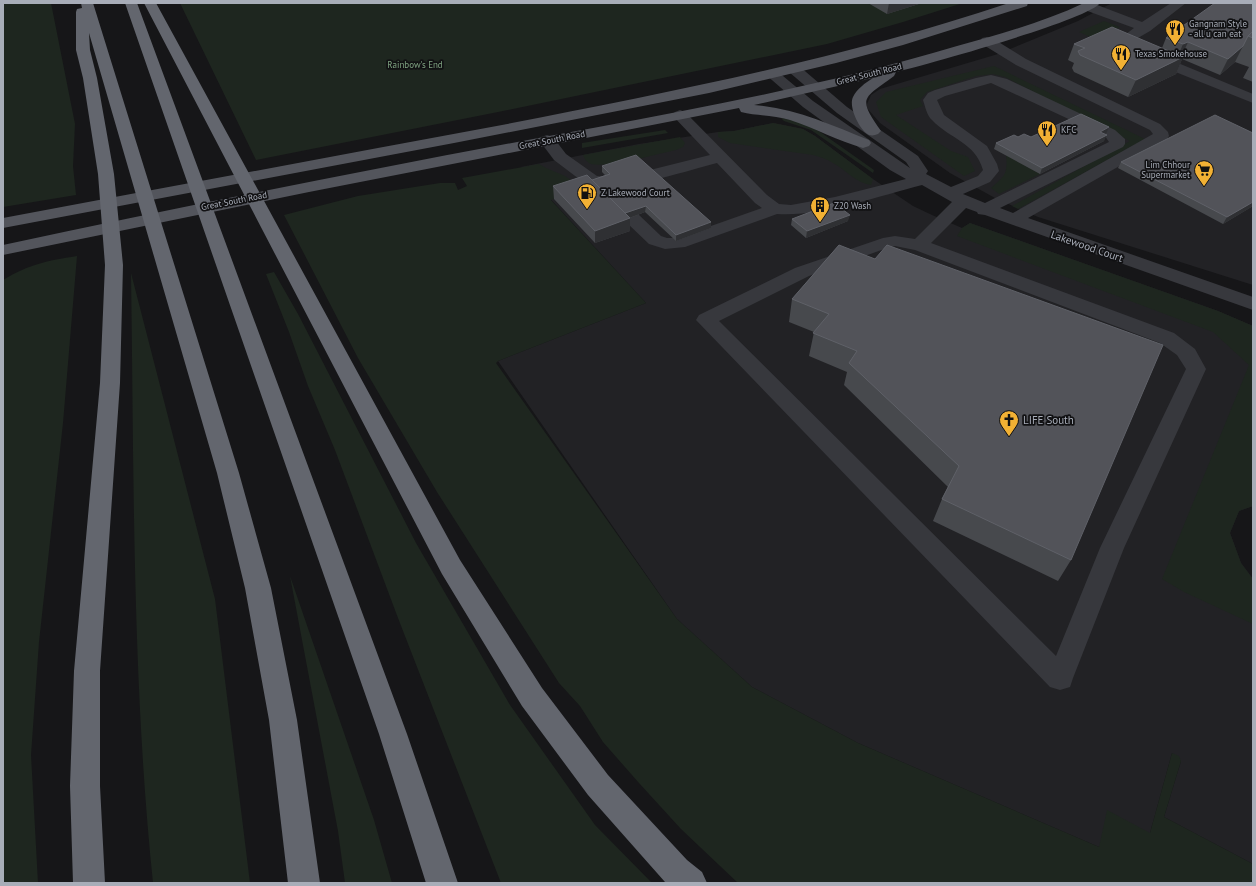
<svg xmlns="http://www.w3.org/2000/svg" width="1256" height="886" font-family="'PT Sans',sans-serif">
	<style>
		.built { fill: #222225 }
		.green { fill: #1e261f }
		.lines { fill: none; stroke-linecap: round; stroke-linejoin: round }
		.minor { fill: #37383d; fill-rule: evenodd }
		.major { fill: #53555c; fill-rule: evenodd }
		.highway { fill: #63666e; fill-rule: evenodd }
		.wall { fill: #47494d }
		.shaded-wall { fill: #2f3033 }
		.building { fill: #525359; stroke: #5f6168 }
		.labels { text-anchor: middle; stroke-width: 3.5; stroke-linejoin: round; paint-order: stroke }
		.far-poi-label { font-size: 9px; fill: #a8adb8; stroke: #111113; text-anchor: start }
		.far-park-label { font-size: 9px; fill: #7fa381; stroke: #111113 }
		.far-street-label { font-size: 9px; fill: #a8adb8; stroke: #111113 }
		.street-label { font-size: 11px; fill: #a8adb8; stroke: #111113 }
		.poi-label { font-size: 11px; fill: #a8adb8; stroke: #111113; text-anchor: start }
	</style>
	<rect width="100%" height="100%" fill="#161618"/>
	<path class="built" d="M1112,3H1253V285L1038,217L995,198L950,173L880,123L867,108V104L871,95L880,89L998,54L1078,21Z
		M773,123L803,129L815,136L870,177L913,206L932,215L962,228L970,223L1218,311L1253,326V506L1239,511L1230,533L1241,563L1253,579V864L1164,817L1181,761L1172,753L1150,833L1099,847L858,743L752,687L677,619L498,361L646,303L521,167L639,144L718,132L734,131Z"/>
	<path class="green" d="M3,3H51L75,124L73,166L76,195L3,207Z
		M180,3H963L903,22L827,44L498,112L256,160Z
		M1104,21L1120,27L1095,39L1079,32Z
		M994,66L1147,140L1136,144L1018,209L1012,206L1130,141L1005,77L993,74L976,76L927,92L920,100L923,106L896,115L951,151L968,157L975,171L964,176L881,117L876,102L886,92Z
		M781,118L801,122L816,129L874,170L873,173L811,130L784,121Z
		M773,123L803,129L815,136L873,179L871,185C856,183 846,170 833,163C827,159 820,157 813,155L730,143L718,137V132L734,131Z
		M665,130L668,133L582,148V143Z
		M680,137L685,143L683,147L676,150C656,154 609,168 591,164C587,162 585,160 583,155Z
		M1006,155L1040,174L999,194L991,188C1005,176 1008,174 1006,155Z
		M539,164L546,168L565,176L584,189L551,200L646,303L498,361L496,363L677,619L752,687L858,743L1099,847L1107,810L1150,833L1172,753L1179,756L1181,761L1164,817L1253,864V883H738L681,829L639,783L603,742L580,706L559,683L437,492L358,358L284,215L358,196L440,183H455L458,190L467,186L462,178Z
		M970,223L1218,311L1253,326V506L1239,511L1230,533L1241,563L1253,579V624L1184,592L1162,579L1249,365L1213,332L957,236L962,228Z
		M77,256L63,423L39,642L31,755L38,883H3V280C30,264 46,261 77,256Z
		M274,272L298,314L416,543L510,705L595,825L652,883H501L398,618L335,450L308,386L289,332L266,274Z
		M131,273L215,599L250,883H153C132,681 134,476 131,273Z
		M290,576L374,820L392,883H345L338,831Z"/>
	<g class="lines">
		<path class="minor" d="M1082,3H1092L1142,22L1171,3H1186L1150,31L1131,42L1132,44L1253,94V103L1123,51L1118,45L1117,41L1134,28L1082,9L1081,6Z
			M987,37L992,38L1026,59L1160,124L1168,132L1169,136L1167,139L1028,218L1253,297V310L985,215L978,214L977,212L966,208L931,243L1174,333L1195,349L1206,369L1124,548L1073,678L1070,687L1060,690L1050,687L696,320L699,315L795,268L883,238L895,236L915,239L952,202L922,185C879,196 820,217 777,214L685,247L665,249L649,244L604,201L602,197L604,193L610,192L616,193L661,236L667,238H677L762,208L755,203L717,163C681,172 623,193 587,185L554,160L539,140L541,137L547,135L553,137L566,154L597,176L622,177L710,155L672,115L675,112L680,110L685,112L767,195L779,204L791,205L835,197L906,179L890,170L803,107L765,74L767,71L772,70L777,71L813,101L910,168L906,162L837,113L789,72L787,69L789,66L794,65L799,66L847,107L918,156L928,171L926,174L951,187L978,176L983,170C975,142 950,139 932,120C927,116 925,106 923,100L928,93L935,90L976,78L991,75L1007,79L1115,130L1125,139V144L1123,147L1000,208L1013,213L1153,134L1150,130L1016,65L982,44L980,41L982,38ZM991,83L1105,136L1109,142L985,203L963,194L990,182L999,171L997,164L987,146L944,115L937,100L945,96ZM895,246L915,250L1160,343L1177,355L1186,369L1100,548L1056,656L719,321L809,276L887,248Z"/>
		<path class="major" d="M1009,3H1028L1027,6L903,45L836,63L709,93L454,143L3,228V218C169,187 335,156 502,125C675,91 842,59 1009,3Z
			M1084,3H1100C1088,20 925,65 896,72L894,76C863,99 857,97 881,131L878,134C875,135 873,136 869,135C860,131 848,107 853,97C857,89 865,83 873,78L754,105C795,108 831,125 869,140L871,143L869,146L863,148C838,141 815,128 790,120C774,115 757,116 741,112L739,108L309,192L3,255V245C199,203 396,164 593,128C715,105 838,82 957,46C1000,34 1044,22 1084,3Z"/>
		<path class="highway" d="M81,3H93L239,473L271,588L297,720L320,883H288L269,720L245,588L217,473L89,33L90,50L97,78L114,174L123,265L120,383L100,671V786L105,883H73L70,786L74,671L100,383L105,265L98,174L83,78L76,50V12L77,9L82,8Z
			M125,3H137L407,734L458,883H426L379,734Z
			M144,3H156L460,560L542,688L608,775L687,860L702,872L707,883L665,882L588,795L522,706L442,574Z"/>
	</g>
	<path class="wall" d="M868,3H922L887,14Z
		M1253,3V82L1243,78L1249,67L1235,62L1220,75L1182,59L1176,74L1128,97L1074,72L1072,68L1074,63L1068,60L1074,44L1162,48L1166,38Z
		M1105,134L1104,141L1040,174L994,149L996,143L1018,137H1031L1106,134Z
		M1121,162L1253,206L1223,224L1118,168Z
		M602,166L711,228L676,241L645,212L630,218V231L595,243L554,199L553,186L592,180L605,175L602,172Z
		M792,219L848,221L806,238L791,225Z
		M839,245L1071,560L1058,581L933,521L942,499L948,487L844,385L847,372L809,356L814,332L789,322L792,299Z"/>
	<path class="shaded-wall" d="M889,3H922L887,14Z
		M1188,42L1181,58L1183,57L1176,74L1128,97L1136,80L1176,61L1183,44Z
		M1243,46L1235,62L1220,75L1228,59Z
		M1109,127L1106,134L1097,138L1100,132Z
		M1107,135L1104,141L1040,174L1042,168Z
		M1253,202V206L1223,224L1227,217Z
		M646,206L645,212L621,221V215Z
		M850,215L848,221L806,238L807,231Z
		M630,218V231L595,243V231Z
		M711,222V228L676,241V235Z"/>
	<path class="building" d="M1215,3H1253V31L1248,36L1243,46L1228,59L1188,42L1183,44L1166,38Z
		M1112,27L1183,57L1136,80L1080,55L1078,51L1085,48L1074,44Z
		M1253,31V38L1248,36Z
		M1081,114L1109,127L1100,132L1107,135L1042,168L996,143L1014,135L1018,137L1024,134L1031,137Z
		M1215,115L1253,133V202L1227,217L1121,162Z
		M636,155L711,222L676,235L646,206L625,213L592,180L610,174L602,166Z
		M587,175L630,218L595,231L553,186Z
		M834,203L850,215L807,231L792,219Z
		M839,245L875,259L887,245L1163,345L1071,560L942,499L959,466L849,363L857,351L813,333L829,314L792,299Z"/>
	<defs>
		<symbol id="restaurant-pin" viewBox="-11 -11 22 30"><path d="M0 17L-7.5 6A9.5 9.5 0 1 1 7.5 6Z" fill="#f2b134" stroke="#111113"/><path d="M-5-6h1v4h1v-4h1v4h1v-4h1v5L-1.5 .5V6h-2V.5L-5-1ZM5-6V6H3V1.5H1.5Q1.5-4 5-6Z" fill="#111"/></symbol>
		<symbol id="supermarket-pin" viewBox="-11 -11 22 30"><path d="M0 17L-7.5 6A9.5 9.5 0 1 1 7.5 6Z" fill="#f2b134" stroke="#111113"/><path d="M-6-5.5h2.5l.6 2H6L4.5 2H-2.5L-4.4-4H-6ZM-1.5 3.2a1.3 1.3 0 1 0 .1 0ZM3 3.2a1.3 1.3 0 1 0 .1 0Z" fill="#111"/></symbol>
		<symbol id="fuel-pin" viewBox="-11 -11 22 30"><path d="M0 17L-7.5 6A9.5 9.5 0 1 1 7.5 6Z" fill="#f2b134" stroke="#111113"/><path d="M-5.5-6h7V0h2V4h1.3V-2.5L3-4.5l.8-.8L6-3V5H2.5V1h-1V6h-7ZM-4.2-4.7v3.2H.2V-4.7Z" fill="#111"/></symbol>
		<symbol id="building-pin" viewBox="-11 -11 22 30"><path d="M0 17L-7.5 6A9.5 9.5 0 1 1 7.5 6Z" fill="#f2b134" stroke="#111113"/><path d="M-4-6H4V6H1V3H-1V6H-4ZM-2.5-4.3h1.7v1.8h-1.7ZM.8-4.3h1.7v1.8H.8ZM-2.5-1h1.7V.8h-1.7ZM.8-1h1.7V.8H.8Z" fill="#111"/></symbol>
		<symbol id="church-pin" viewBox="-11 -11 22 30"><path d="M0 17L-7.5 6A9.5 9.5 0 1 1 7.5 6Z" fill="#f2b134" stroke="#111113"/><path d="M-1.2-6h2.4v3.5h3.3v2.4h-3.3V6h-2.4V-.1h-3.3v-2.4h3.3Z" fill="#111"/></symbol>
	</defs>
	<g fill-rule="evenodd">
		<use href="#restaurant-pin" x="1164" y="18" width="22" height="30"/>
		<use href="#restaurant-pin" x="1110" y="43" width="22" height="30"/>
		<use href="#restaurant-pin" x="1036" y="119" width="22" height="30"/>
		<use href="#supermarket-pin" x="1193" y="159" width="22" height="30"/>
		<use href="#fuel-pin" x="576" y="182" width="22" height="30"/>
		<use href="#building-pin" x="809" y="195" width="22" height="30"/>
		<use href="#church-pin" x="998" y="409" width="22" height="30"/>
	</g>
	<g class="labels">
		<g class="far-poi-label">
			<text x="1189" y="27">Gangnam Style<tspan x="1189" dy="10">- all u can eat</tspan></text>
			<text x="1135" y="57">Texas Smokehouse</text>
			<text x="1061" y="133">KFC</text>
			<text x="1190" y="168" text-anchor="end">Lim Chhour<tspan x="1190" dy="10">Supermarket</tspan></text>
			<text x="601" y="196">Z Lakewood Court</text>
			<text x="834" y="209">Z20 Wash</text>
		</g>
		<g class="far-park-label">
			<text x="415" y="68">Rainbow's End</text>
		</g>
		<g class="far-street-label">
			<text transform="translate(869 74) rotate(-14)" y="3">Great South Road</text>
			<text transform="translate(552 140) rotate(-11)" y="3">Great South Road</text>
			<text transform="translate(234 201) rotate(-11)" y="3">Great South Road</text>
		</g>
		<g class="street-label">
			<text transform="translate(1087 246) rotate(19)" y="4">Lakewood Court</text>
		</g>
		<g class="poi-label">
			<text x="1023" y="424">LIFE South</text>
		</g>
	</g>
	<rect width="1256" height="886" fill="none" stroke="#a8adb8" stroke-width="8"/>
</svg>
